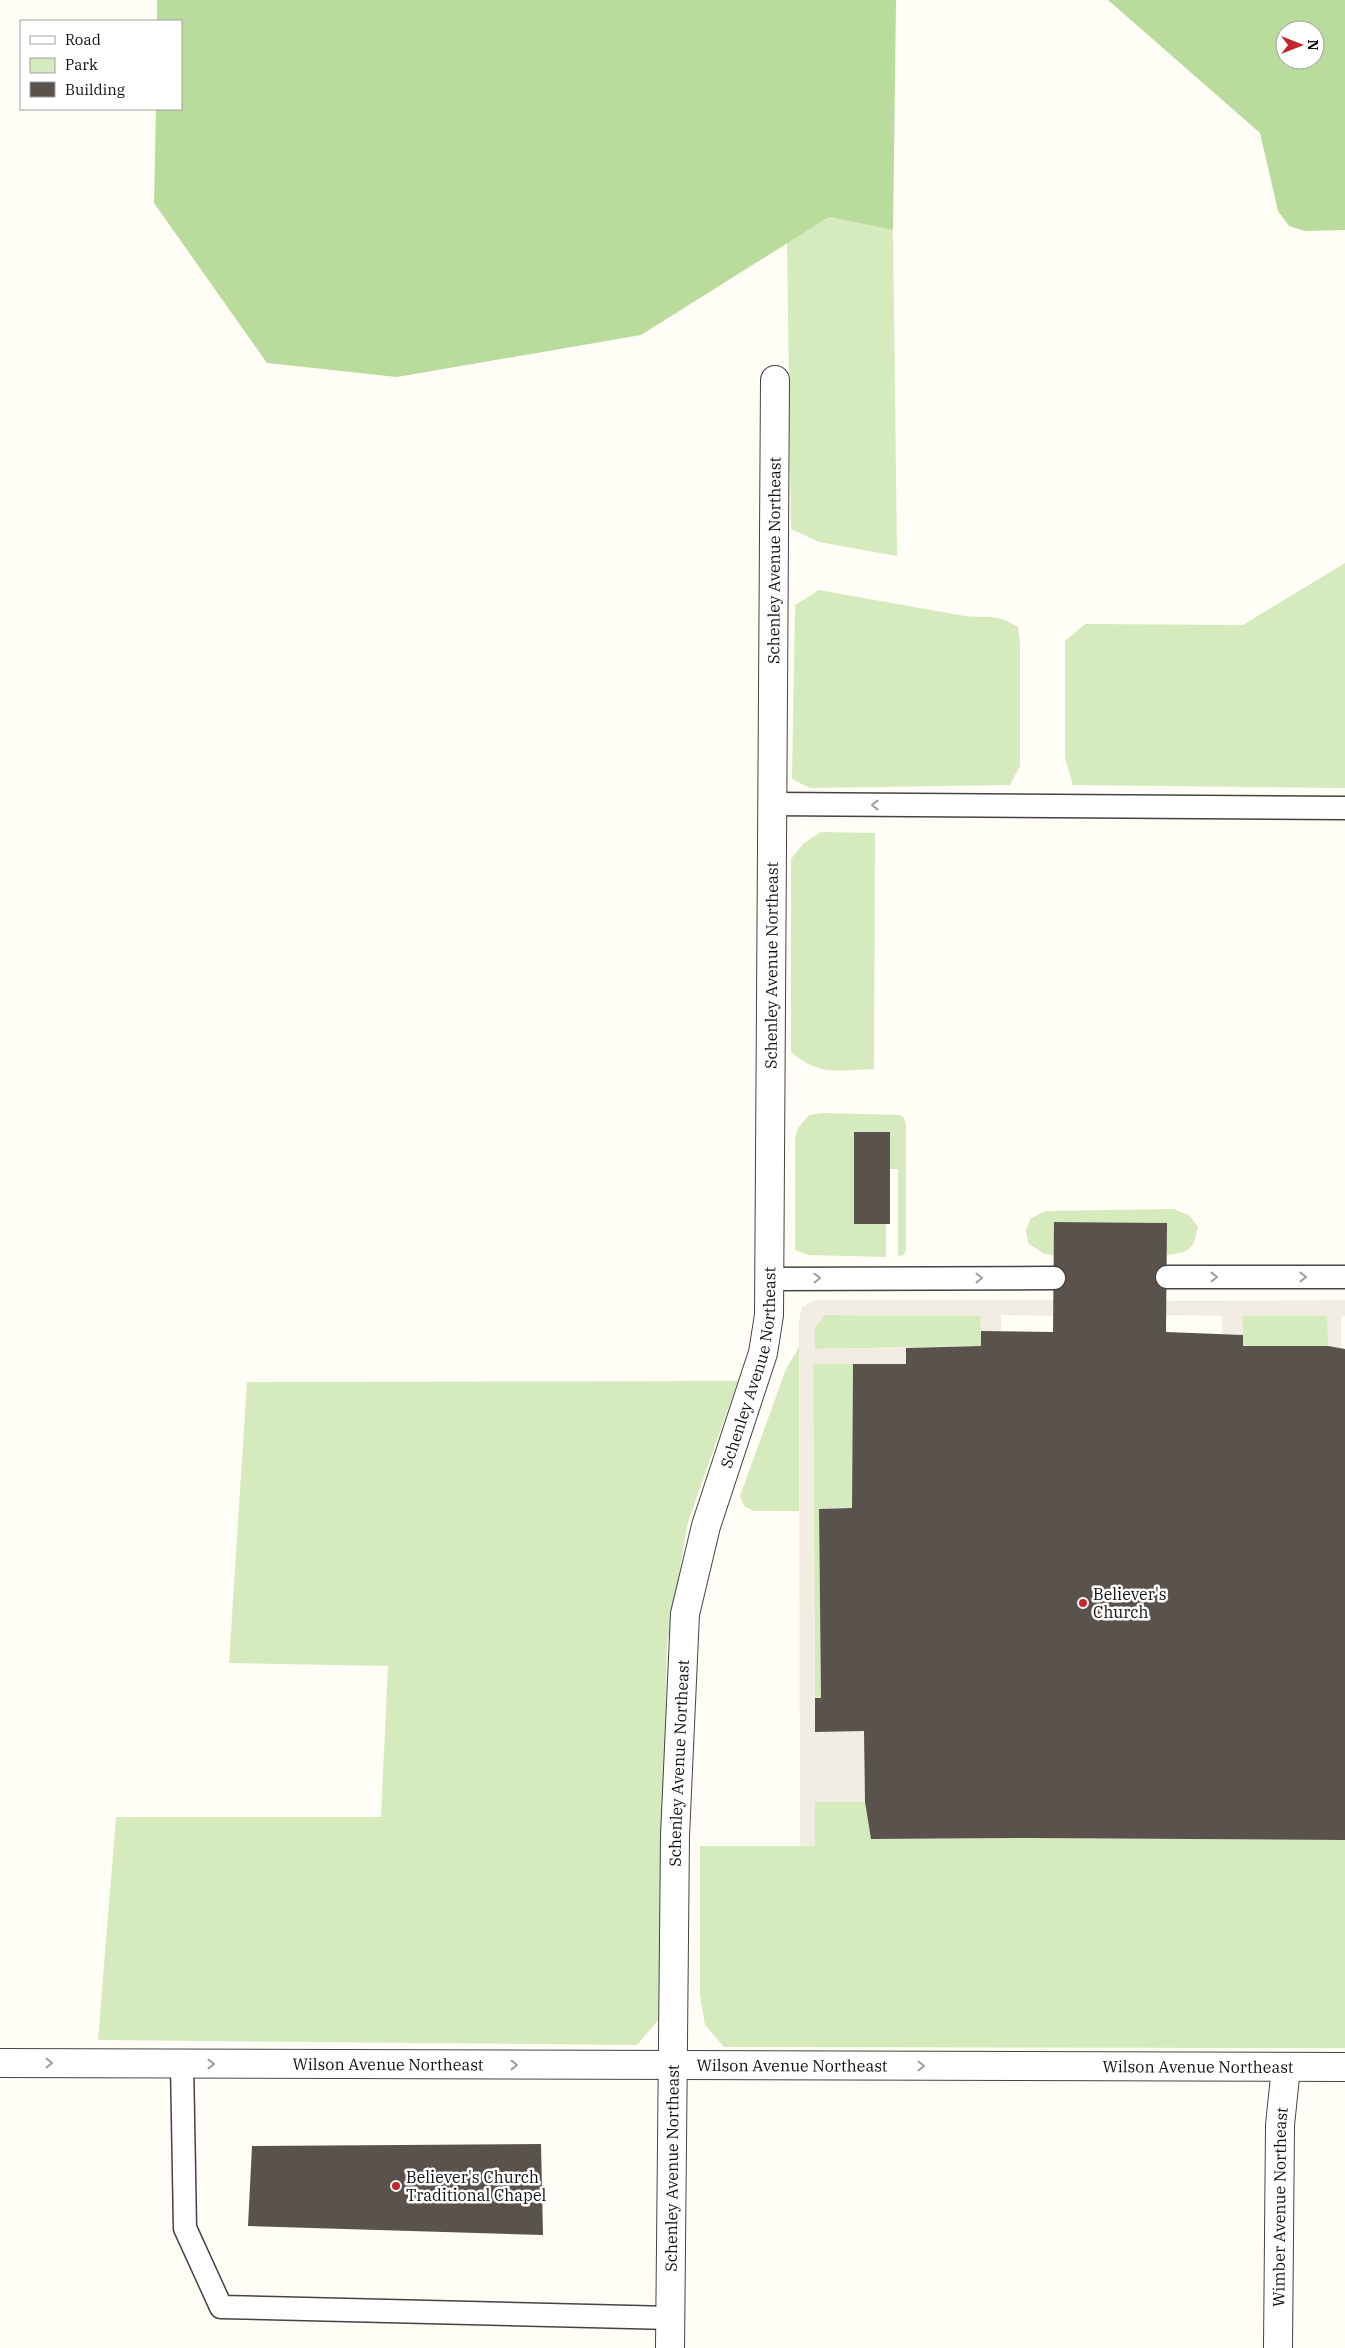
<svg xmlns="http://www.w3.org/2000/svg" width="1345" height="2348" font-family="'IBM Plex Serif',serif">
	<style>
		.green { fill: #d5ebbd }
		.forest { fill: #b9dc9c; fill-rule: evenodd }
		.plaza { fill: #f1ede2 }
		.building { fill: #5a524d }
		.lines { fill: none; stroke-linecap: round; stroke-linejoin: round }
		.service-casing { stroke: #444; stroke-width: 25 }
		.minor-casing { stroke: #444; stroke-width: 30 }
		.service { stroke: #fff; stroke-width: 22 }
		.minor { stroke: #fff; stroke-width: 28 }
		.oneway { stroke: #a0a0a0 }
		.poi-dot { fill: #c4262e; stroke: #fff; stroke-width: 2 }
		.labels { text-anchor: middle; stroke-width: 5; stroke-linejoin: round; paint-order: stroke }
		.street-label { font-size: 16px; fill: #111; stroke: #fff }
		.poi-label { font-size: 16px; fill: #111; stroke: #fff; text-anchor: start }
	</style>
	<rect width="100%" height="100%" fill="#fffdf5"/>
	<path class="green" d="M829,217L893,230L897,556L819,542L791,529L787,243Z
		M1345,563V788L1073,785L1065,757V641L1085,624L1243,625Z
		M819,590C866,598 912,607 959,615C985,620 993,611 1018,627L1020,643V766L1010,785L810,788L792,779L795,605Z
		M821,832L875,833L874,1069C837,1070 822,1077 791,1052V859L804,843Z
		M824,1113L900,1115L904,1118L906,1125V1250L903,1255L898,1256V1169H890L889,1132H854V1224H886V1257L808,1255L795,1250V1138L798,1128L809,1115Z
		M1174,1209L1190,1216L1198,1227C1193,1250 1190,1252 1167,1255V1223L1054,1222V1255L1044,1254L1028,1243L1026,1230L1031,1218L1046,1211Z
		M825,1315L981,1316V1346L815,1349V1327Z
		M1243,1316H1328V1346H1243Z
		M799,1347V1511H754L744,1506L740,1496L786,1369Z
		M813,1364H853L852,1508L819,1509L821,1698H815Z
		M738,1381L688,1522L667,1644L659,2019L637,2045L98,2040L116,1817H381L388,1666L229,1663L247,1382Z
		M815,1802H865L871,1839L1027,1838L1345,1840V2048L724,2047L705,2025L700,1995V1846H815Z"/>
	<path class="forest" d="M157,0H896L893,230L829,217L641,335L397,377L267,363L154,203L156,109H181V21H157Z
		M1108,0H1345V230L1305,231L1289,226L1278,211L1260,133ZM1285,30H1315V60H1285Z"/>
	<path class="plaza" d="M815,1300H1053V1316L1001,1315V1332L981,1331L980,1316L825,1315L815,1327V1349L906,1348V1364H813L815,1732L864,1731L865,1802H815V1846H800L799,1321L802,1307Z
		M1345,1300V1316H1341V1349L1328,1346L1327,1316H1243V1335L1222,1334V1316L1166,1315V1301Z"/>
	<path class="building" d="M854,1132H890V1224H854Z
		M1054,1222L1167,1223L1166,1332L1243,1335V1346H1328L1345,1349V1840L1027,1838L871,1839L865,1802L864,1731L815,1732V1698H821L819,1509L852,1508L853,1364H906V1348L981,1346V1331L1053,1332Z
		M541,2144L543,2235L248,2226L252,2146Z"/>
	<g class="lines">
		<defs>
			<path id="service" d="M772,804L1345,808
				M1167,1277H1345
				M768,1279L1054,1278
				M182,2063L185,2228L221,2307L671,2318"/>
			<g id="minor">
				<path id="s1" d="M0,2063L1345,2067"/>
				<path id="s2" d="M670,2348L675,1836L685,1614L706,1526L763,1353L769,1315L775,380"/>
				<path id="s3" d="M1278,2348L1280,2125L1286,2067"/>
			</g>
		</defs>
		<use href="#service" class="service-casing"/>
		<use href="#minor" class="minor-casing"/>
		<use href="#service" class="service"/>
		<use href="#minor" class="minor"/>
	</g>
	<defs><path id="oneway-chevron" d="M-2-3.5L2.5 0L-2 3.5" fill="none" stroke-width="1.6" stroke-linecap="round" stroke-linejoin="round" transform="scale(1.25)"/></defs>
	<g class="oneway">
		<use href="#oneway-chevron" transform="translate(875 805) rotate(-180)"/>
		<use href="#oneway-chevron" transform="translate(1214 1277)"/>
		<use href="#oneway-chevron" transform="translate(1303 1277)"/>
		<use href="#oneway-chevron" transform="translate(817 1278) rotate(-1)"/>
		<use href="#oneway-chevron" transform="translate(979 1278)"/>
		<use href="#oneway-chevron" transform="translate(49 2063)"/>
		<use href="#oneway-chevron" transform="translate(211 2064)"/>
		<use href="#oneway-chevron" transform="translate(514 2065)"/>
		<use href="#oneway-chevron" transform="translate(921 2066)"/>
	</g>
	<g class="poi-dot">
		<circle cx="1083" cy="1603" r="5"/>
		<circle cx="396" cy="2186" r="5"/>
	</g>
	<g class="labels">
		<g class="street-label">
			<text dy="6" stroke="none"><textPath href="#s2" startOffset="1800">Schenley Avenue Northeast</textPath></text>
			<text dy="6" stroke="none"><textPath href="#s2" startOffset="1395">Schenley Avenue Northeast</textPath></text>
			<text dy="6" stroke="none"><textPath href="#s2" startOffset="990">Schenley Avenue Northeast</textPath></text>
			<text dy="6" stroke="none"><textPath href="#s2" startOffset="585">Schenley Avenue Northeast</textPath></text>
			<text dy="6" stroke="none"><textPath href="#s1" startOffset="388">Wilson Avenue Northeast</textPath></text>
			<text dy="6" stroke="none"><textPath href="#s1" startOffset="792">Wilson Avenue Northeast</textPath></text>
			<text dy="6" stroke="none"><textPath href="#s1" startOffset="1198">Wilson Avenue Northeast</textPath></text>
			<text dy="6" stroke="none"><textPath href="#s2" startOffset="180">Schenley Avenue Northeast</textPath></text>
			<text dy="6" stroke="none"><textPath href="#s3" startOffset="141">Wimber Avenue Northeast</textPath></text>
		</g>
		<g class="poi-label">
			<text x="1093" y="1600">Believer's<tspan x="1093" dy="18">Church</tspan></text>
			<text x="406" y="2183">Believer's Church<tspan x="406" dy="18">Traditional Chapel</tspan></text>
		</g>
	</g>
	<rect x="20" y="20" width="162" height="90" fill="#ffffff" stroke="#a0a0a0"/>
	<rect x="30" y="36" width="25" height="8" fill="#ffffff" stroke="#a0a0a0"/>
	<text x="65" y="45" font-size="15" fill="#111111">Road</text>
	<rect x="30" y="58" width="25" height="15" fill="#d5ebbd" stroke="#a0a0a0"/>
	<text x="65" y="70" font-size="15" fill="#111111">Park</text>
	<rect x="30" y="82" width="25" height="15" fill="#5a524d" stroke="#a0a0a0"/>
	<text x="65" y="95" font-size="15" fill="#111111">Building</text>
	<g transform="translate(1300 45) rotate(90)"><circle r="24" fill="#ffffff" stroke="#a0a0a0"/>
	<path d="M0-4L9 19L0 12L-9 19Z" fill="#c4262e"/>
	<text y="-8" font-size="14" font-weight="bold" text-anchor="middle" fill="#111111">N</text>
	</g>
</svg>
